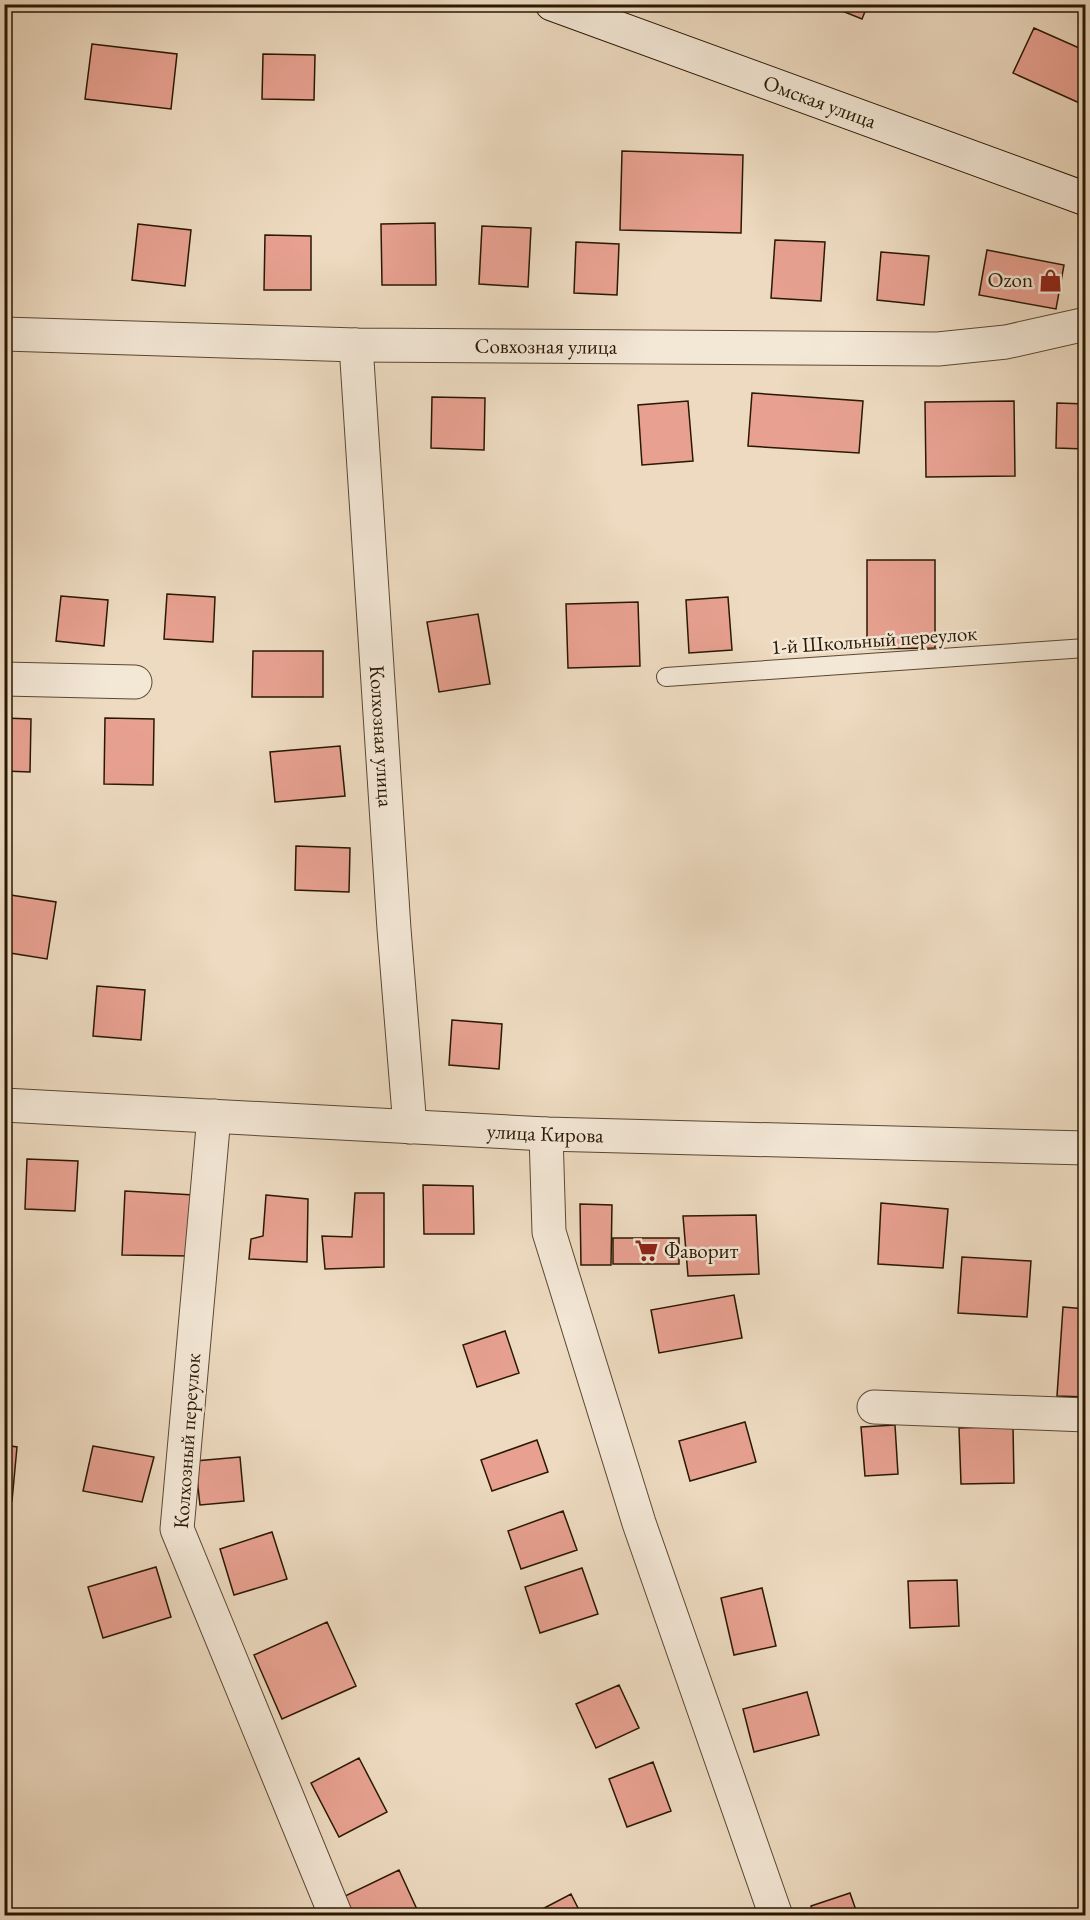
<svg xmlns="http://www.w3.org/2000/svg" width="1090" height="1920" font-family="'EB Garamond',serif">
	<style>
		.building { fill: #e8a191; stroke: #291802; stroke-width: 1.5 }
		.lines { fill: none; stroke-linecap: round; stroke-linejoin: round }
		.lane-casing { stroke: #5a4832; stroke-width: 20 }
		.street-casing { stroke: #5a4832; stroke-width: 35 }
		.secondary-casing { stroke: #291802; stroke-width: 35 }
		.lane { stroke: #f3e7d6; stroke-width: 18 }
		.street { stroke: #f3e7d6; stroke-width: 33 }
		.secondary { stroke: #f3e7d6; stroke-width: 33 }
		.labels { text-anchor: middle; stroke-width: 5; stroke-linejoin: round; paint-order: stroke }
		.street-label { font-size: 21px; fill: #291802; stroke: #f3e7d6 }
		.poi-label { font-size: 21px; fill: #291802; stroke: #f3e7d6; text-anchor: end }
	</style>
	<rect width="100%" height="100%" fill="#eddac0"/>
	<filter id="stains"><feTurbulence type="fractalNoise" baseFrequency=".00333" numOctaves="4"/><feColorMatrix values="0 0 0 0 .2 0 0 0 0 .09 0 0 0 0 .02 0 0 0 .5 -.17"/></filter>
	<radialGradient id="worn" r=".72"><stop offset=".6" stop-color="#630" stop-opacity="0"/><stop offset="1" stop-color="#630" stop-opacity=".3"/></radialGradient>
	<path class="building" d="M825,4H868L862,19Z
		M1034,28L1086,51L1084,105L1013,73Z
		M92,44L177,54L171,109L85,99Z
		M263,54L315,55L314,100L262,99Z
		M622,151L743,155L741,233L620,230Z
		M435,223L436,285H382L381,224Z
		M138,224L191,230L185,286L132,280Z
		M482,226L531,228L528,287L479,284Z
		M265,235L311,236V290H264Z
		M775,240L825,242L821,301L771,298Z
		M576,242L619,244L617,295L574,293Z
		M987,250L1064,265L1056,309L979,295Z
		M881,252L929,256L924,305L877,300Z
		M752,393L863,401L859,453L748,446Z
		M432,397L485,398L484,450L431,448Z
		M688,401L693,461L642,465L638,405Z
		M1014,401L1015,476L926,477L925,402Z
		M1057,403L1086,404V449L1056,448Z
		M867,560H935V648L867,649Z
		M167,594L215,597L213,642L164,639Z
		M61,596L108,600L104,646L56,641Z
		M728,597L732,650L689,653L686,600Z
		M638,602L640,666L568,668L566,604Z
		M478,614L490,684L439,692L427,622Z
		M253,651H323V697H252Z
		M4,718L31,719L30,772L4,771Z
		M105,718L154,719L153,785L104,784Z
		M340,746L345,796L275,802L270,752Z
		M296,846L350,848L349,892L295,890Z
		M4,894L56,902L47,959L4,952Z
		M97,986L145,990L141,1040L93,1036Z
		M452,1020L502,1024L499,1069L449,1065Z
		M27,1159L78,1161L75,1211L25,1209Z
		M423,1185L473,1186L474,1234H424Z
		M125,1191L194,1195L190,1256L122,1255Z
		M355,1193H384V1267L325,1269L322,1236L352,1237Z
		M266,1195L308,1199L307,1262L249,1259L251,1239L263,1236Z
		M881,1203L948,1209L943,1268L878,1264Z
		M580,1204L612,1205L611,1265H581Z
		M756,1215L759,1274L688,1276L683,1216Z
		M613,1238H679V1264H613Z
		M962,1257L1031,1261L1027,1317L958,1313Z
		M734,1295L742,1338L659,1353L651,1310Z
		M1063,1307L1086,1309V1397L1057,1396Z
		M505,1331L519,1373L477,1387L463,1345Z
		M745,1422L756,1462L690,1481L679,1441Z
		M895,1425L898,1474L865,1476L861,1427Z
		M1013,1426L1014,1483L961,1484L959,1428Z
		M537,1440L548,1472L492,1491L481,1460Z
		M4,1445L17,1447L12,1501L4,1500Z
		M93,1446L154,1457L142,1502L83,1491Z
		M240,1457L244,1501L200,1505L195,1461Z
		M563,1511L577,1550L521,1569L508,1531Z
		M272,1532L287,1579L234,1595L220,1549Z
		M156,1567L171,1617L103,1638L88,1587Z
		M582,1568L598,1614L540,1633L525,1587Z
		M957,1580L959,1626L910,1628L908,1581Z
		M762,1588L776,1646L734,1655L721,1598Z
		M327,1622L356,1686L282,1719L254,1655Z
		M619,1685L639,1728L596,1748L576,1704Z
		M807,1692L819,1735L754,1752L743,1709Z
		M359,1758L387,1812L339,1837L311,1783Z
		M653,1762L671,1811L627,1827L609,1779Z
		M399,1870L420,1916H352L343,1897Z
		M850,1893L858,1916H814L811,1906Z
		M571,1894L582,1916H529Z"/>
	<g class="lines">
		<defs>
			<path id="lane" d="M666,677L1086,648"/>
			<g id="street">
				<path id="s1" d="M4,334L356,345L938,349L1006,342L1086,324"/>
				<path id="s2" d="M356,345L394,929L410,1127"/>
				<path d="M4,679L135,682"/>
				<path id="s3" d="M4,1105L546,1134L1086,1148"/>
				<path d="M214,1116L177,1529L336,1916"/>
				<path d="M546,1134L549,1232L639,1523L776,1916"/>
				<path d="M874,1407L1086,1415"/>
			</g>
			<g id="secondary">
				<path id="s4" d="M552,4L1086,199"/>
			</g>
		</defs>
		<use href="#lane" class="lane-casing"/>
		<use href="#street" class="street-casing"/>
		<use href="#secondary" class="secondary-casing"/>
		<use href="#lane" class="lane"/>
		<use href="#street" class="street"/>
		<use href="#secondary" class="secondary"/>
	</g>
	<defs>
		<symbol id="shop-bare" viewBox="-9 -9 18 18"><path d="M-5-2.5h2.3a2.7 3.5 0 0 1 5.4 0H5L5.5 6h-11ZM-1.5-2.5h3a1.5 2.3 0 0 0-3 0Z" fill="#8f2418" stroke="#f3e7d6" stroke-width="2.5" paint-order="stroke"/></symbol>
		<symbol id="supermarket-bare" viewBox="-9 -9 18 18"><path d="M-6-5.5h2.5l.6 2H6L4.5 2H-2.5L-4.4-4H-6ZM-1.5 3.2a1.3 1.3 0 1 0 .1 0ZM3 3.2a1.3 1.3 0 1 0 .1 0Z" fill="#8f2418" stroke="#f3e7d6" stroke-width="2.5" paint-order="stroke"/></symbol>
	</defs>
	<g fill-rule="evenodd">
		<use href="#shop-bare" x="1034" y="264" width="33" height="33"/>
		<use href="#supermarket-bare" x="630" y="1234" width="33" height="33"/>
	</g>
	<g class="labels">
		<g class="street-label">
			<text dy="7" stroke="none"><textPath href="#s4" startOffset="285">Омская улица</textPath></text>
			<text dy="7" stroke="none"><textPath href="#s1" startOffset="542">Совхозная улица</textPath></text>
			<text transform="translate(874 640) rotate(-4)" y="7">1-й Школьный переулок</text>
			<text dy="7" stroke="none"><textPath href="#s2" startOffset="392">Колхозная улица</textPath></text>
			<text dy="7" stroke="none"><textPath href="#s3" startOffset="542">улица Кирова</textPath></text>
			<text transform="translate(187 1441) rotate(-86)" y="7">Колхозный переулок</text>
		</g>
		<g class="poi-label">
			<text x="1033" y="287">Ozon</text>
			<text x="664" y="1258" text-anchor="start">Фаворит</text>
		</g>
	</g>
	<rect width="1090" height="1920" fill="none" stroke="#eddac0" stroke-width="24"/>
	<rect x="6" y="6" width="1078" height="1908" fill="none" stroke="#291802" stroke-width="3"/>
	<rect x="12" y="12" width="1066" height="1896" fill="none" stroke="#291802" stroke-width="1.5"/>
	<rect width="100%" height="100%" filter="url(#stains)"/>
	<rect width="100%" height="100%" fill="url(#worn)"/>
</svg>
